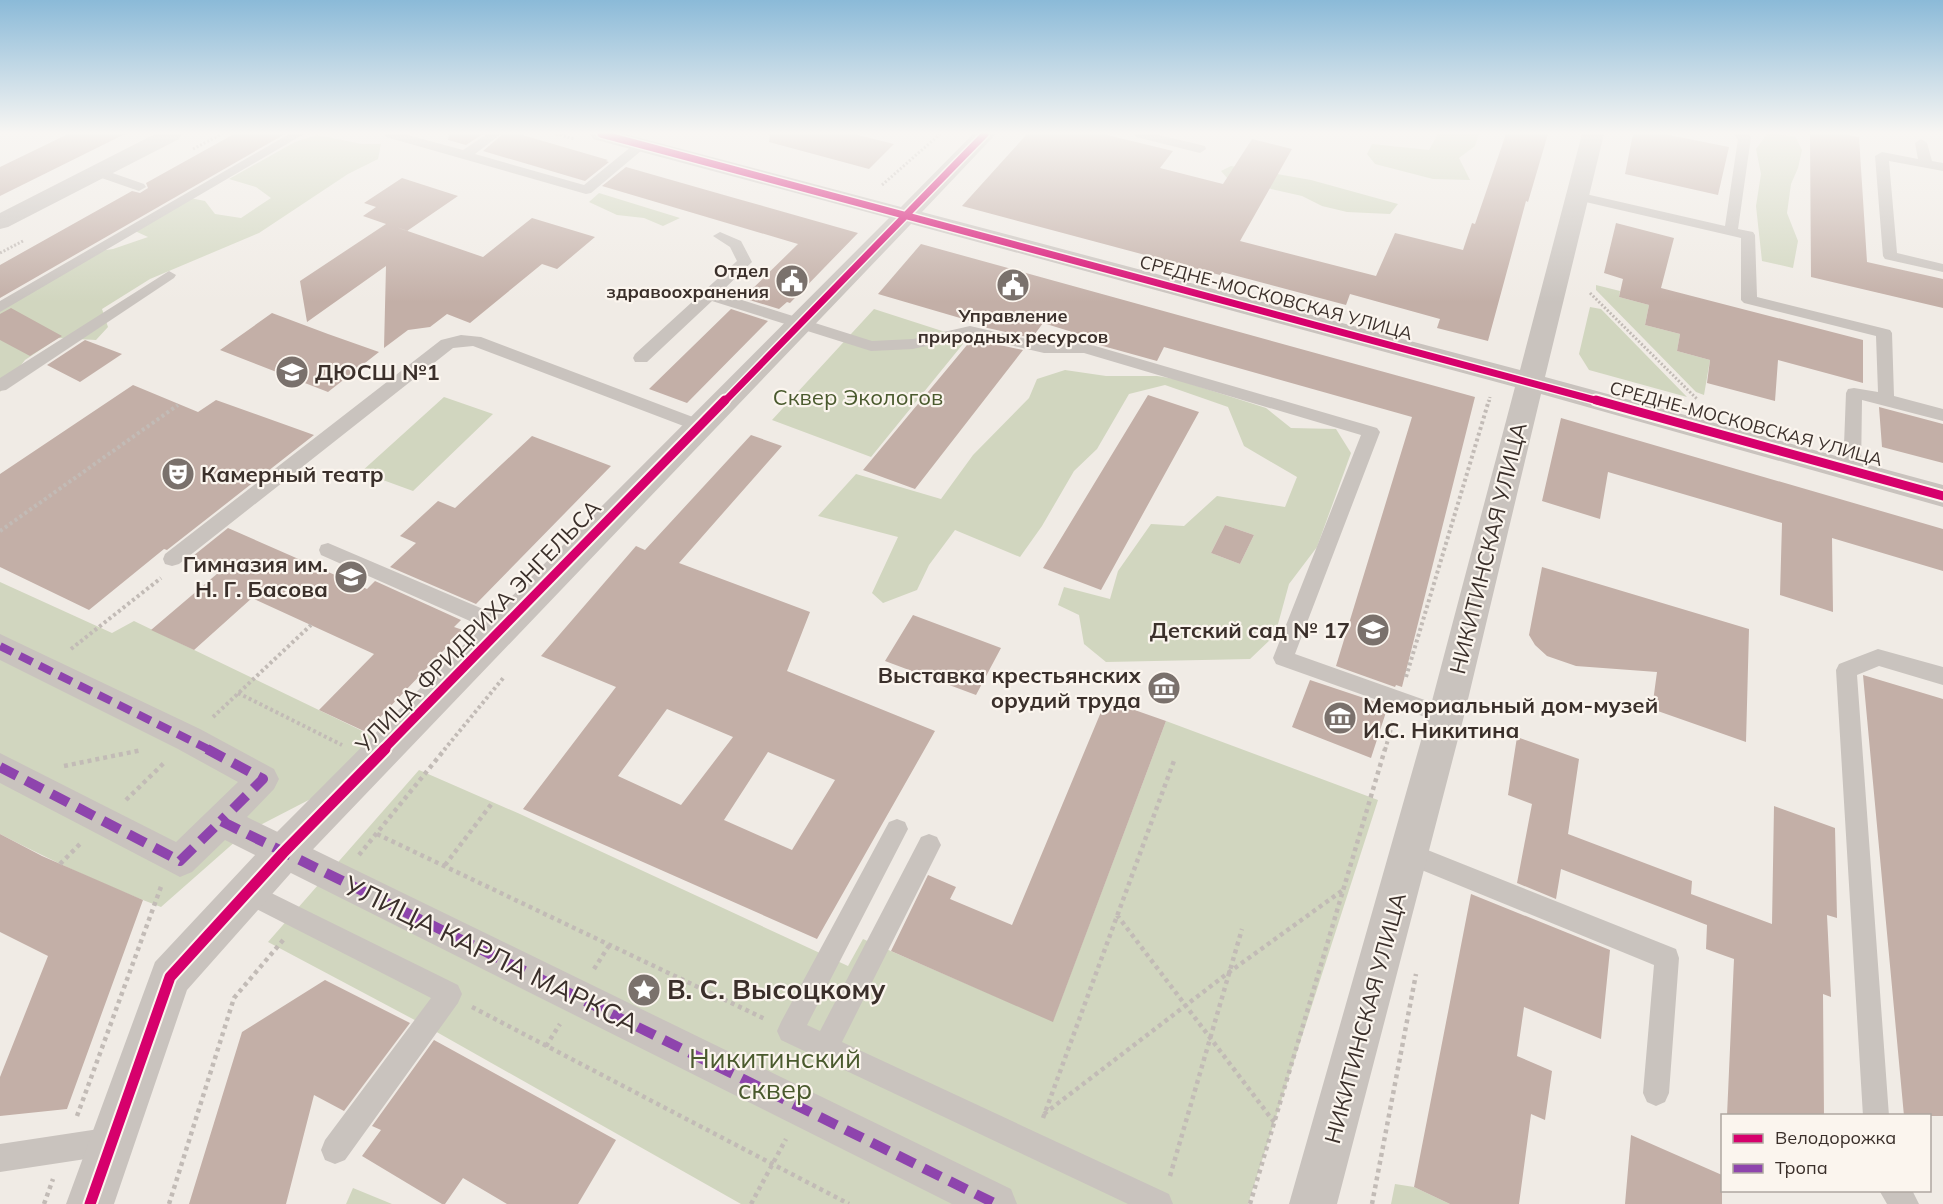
<svg xmlns="http://www.w3.org/2000/svg" width="1943" height="1204" font-family="Mulish,sans-serif">
	<style>
		.green { fill: #d1d6bf; fill-rule: evenodd }
		.building { fill: #c3afa7; fill-rule: evenodd }
		.lines { fill: none; stroke-linecap: round; stroke-linejoin: round }
		.path-far2 { stroke: #c2bbb6; stroke-width: 3; stroke-dasharray: 2 2; stroke-linecap: butt }
		.path-far1 { stroke: #c2bbb6; stroke-width: 4; stroke-dasharray: 3 3; stroke-linecap: butt }
		.path { stroke: #c2bbb6; stroke-width: 4.5; stroke-dasharray: 4 4; stroke-linecap: butt }
		.service { fill: #c9c3be; fill-rule: evenodd }
		.pedestrian { fill: #c9c3be; fill-rule: evenodd }
		.tertiary { fill: #c9c3be; fill-rule: evenodd }
		.quiet-far1 { stroke: #8e44ad; stroke-width: 8; stroke-dasharray: 14 8; stroke-linecap: butt }
		.quiet { stroke: #8e44ad; stroke-width: 10; stroke-dasharray: 19 10; stroke-linecap: butt }
		.cycleway-far2-casing { stroke: #fbf5ee; stroke-width: 10 }
		.cycleway-far1-casing { stroke: #fbf5ee; stroke-width: 13 }
		.cycleway-casing { stroke: #fbf5ee; stroke-width: 15 }
		.cycleway-far2 { stroke: #d6006c; stroke-width: 7 }
		.cycleway-far1 { stroke: #d6006c; stroke-width: 9 }
		.cycleway { stroke: #d6006c; stroke-width: 11 }
		.labels { text-anchor: middle; stroke-width: 4.5; stroke-linejoin: round; paint-order: stroke }
		.far-poi-label { font-size: 18px; font-weight: bold; fill: #3b302b; stroke: #fbf5ee; text-anchor: end }
		.far-street-label { font-size: 18px; fill: #3b302b; stroke: #fbf5ee }
		.poi-label { font-size: 22px; font-weight: bold; fill: #3b302b; stroke: #fbf5ee; text-anchor: start }
		.park-label { font-size: 22px; fill: #4a5a2e; stroke: #fbf5ee }
		.street-label { font-size: 22px; fill: #3b302b; stroke: #fbf5ee }
		.near-street-label { font-size: 27px; fill: #3b302b; stroke: #fbf5ee }
		.near-poi-label { font-size: 27px; font-weight: bold; fill: #3b302b; stroke: #fbf5ee; text-anchor: start }
		.near-park-label { font-size: 27px; fill: #4a5a2e; stroke: #fbf5ee }
	</style>
	<rect width="100%" height="100%" fill="#f0ebe5"/>
	<path class="green" d="M1438,134H1479L1475,146L1459,158L1470,180L1433,179L1375,164L1367,154L1372,144L1429,150Z
		M1767,134L1795,136L1802,150L1798,168L1791,184L1787,213L1798,241L1793,268L1762,261L1756,206L1761,174L1756,149Z
		M317,135L362,144H381L378,159L348,174L259,233L150,279L102,309L108,327L96,340L58,338L25,360L0,392V305L92,252L113,249L148,237L135,231L185,197L205,201L215,214L241,218L271,198L256,187L229,179L295,142Z
		M1231,166L1311,180L1398,204L1390,214L1347,212L1322,206L1302,196L1228,179L1221,171Z
		M599,193L680,218L663,226L644,218L617,215L589,202Z
		M1596,285L1620,291L1619,297L1649,305L1645,325L1680,334L1677,351L1710,360L1704,395L1696,392L1596,290Z
		M1590,307L1601,309L1687,397L1589,370L1579,354Z
		M874,309L967,339L871,457L772,420Z
		M1065,370L1106,376H1157L1175,379L1266,408L1291,428L1336,429L1351,453L1317,547L1289,584L1275,635L1250,659L1106,662L1084,644L1079,615L1058,605L1064,587L1110,599L1118,571L1151,524L1184,526L1217,496L1285,507L1297,477L1244,446L1228,407L1165,385L1129,394L1097,449L1074,471L1042,526L1020,557L955,530L929,565L917,590L883,603L872,593L898,537L818,516L856,474L941,499L973,455L1029,398L1037,379ZM1225,525L1254,535L1240,564L1211,553Z
		M444,397L493,414L413,491L361,472Z
		M0,582L112,633L134,621L379,739L330,789L245,833L161,907C106,886 52,861 0,834Z
		M1166,721L1378,800L1248,1204H741L426,1026L268,942L419,770L520,814L848,966L863,939L1053,1021Z
		M1395,1184L1414,1187L1450,1204H1391Z
		M353,1188L392,1204H346Z"/>
	<path class="building" d="M68,134H125L0,196V167Z
		M234,134H285L0,298V265L132,191L140,193L148,188L146,183Z
		M449,134H483L466,145L448,140Z
		M503,134H519L608,160L606,161L609,162L585,181L483,151Z
		M770,134H854L894,144L869,169L769,142Z
		M1027,134H1103L1173,151L1160,168L1223,184L1252,139L1292,149L1240,241L1376,276L1395,233L1463,250L1472,223L1475,224L1506,134H1548L1528,202L1526,201L1488,341L1437,328L1440,319L1350,294L1346,305L1222,272L1220,275L962,206Z
		M1633,134H1664L1729,147L1718,195L1625,174Z
		M1810,134H1842L1859,137L1867,262L1943,279V308L1811,277Z
		M626,167L731,197L858,233L790,303L787,302L779,309L743,298L798,244L602,186Z
		M402,178L458,196L407,231L396,227L483,257L532,218L595,237L557,269L542,264L470,323L447,314L430,327L408,330L384,348L386,266L307,322L300,281L386,224L363,216L376,207L364,203Z
		M1616,223L1674,238L1661,288L1863,340V383L1778,360L1775,401L1707,383L1710,360L1677,351L1680,334L1645,325L1649,305L1619,297L1623,279L1604,273Z
		M921,244L1475,397L1402,687L1396,685L1395,687L1336,666L1412,417L1164,347L1157,361L1092,343L1095,339L1043,323L1032,338L983,327L984,325L878,294Z
		M11,308L62,336L30,356L0,340V314Z
		M731,309L768,321L687,403L649,389Z
		M272,313L328,334L379,352L328,392L220,350Z
		M972,339L1023,350L915,489L863,470Z
		M85,340L122,354L80,382L47,365Z
		M133,385L198,412L216,400L314,435L167,550L164,549L89,610L0,567V474Z
		M1148,395L1199,412L1101,590L1043,568Z
		M1879,407L1943,424V463L1882,447Z
		M1561,418L1943,529V571L1832,538L1833,612L1780,595L1782,523L1608,472L1600,519L1542,501Z
		M751,435L782,446L679,563L810,612L787,671L935,731L817,939L523,809L616,687L541,656L636,546L645,550ZM667,709L733,737L681,805L618,776ZM768,752L835,780L792,850L724,820Z
		M532,436L611,466L476,604L390,567L416,543L400,536L438,501L455,508Z
		M1225,525L1254,535L1240,564L1211,553Z
		M228,528L367,589L375,581L461,620L454,627L463,630L366,732L319,710L374,654L252,598L194,650L151,630L218,573L188,560Z
		M1542,567L1749,629L1746,742L1652,709L1657,672L1576,666L1547,656L1535,645L1529,635Z
		M913,615L1001,648L976,695L885,661Z
		M1863,675L1943,699V1116H1904Z
		M1310,680L1388,706L1371,758L1292,727Z
		M1106,700L1166,721L1053,1022L891,951L928,875L956,887L950,899L1012,925Z
		M1517,737L1579,759L1568,834L1692,881L1691,894L1772,924L1774,806L1835,828L1837,918L1827,915L1831,997L1823,994L1824,1116H1727L1734,959L1706,949L1707,925L1561,869L1556,899L1517,883L1532,804L1508,795Z
		M0,834L42,856L143,900L67,1109L0,1116V1077L48,956L0,932Z
		M1471,894L1610,950L1601,1039L1524,1007L1517,1056L1552,1071L1545,1120L1531,1114L1519,1204H1450L1414,1187Z
		M325,980L410,1023L344,1111L314,1095L286,1204H189L242,1032Z
		M434,1040L616,1140L578,1204H507L463,1178L445,1204H442L362,1156L381,1130L372,1126Z
		M1631,1135L1722,1175V1204H1625Z"/>
	<g class="lines">
		<path class="path-far2" d="M556,134L575,139
			M193,149L222,134
			M882,185L940,134
			M0,253L23,241
			M1590,293L1698,400
			M1489,402L1490,397"/>
		<path class="path-far1" d="M0,531L178,405
			M71,649L161,578
			M1406,677L1489,400
			M238,693L342,745
			M213,717L311,625
			M444,750L504,677
			M1385,750L1393,722"/>
		<path class="path" d="M64,766L142,750
			M126,800L166,761
			M377,834L765,1019
			M359,855L445,749
			M60,864L82,842
			M445,865L493,802
			M1117,915L1274,1122
			M594,969L610,944
			M472,1007L849,1204
			M546,1046L560,1024
			M1044,1114L1228,973L1343,890
			M77,1116L162,884
			M1043,1118L1175,758
			M1170,1176L1242,929
			M44,1204L53,1179
			M169,1204L234,998L284,939
			M751,1204L786,1139
			M1250,1204L1385,749
			M1372,1204L1416,974"/>
		<path class="service" d="M289,134H304L0,312V301Z
			M385,134H404L463,150L487,134H501L475,154L584,185L637,142H647L648,145L591,193L586,194L386,137Z
			M1135,134H1155L1205,146L1206,149L1200,153L1136,137Z
			M1733,134H1748L1751,137L1738,229L1753,232L1755,235L1757,297L1890,330L1892,333L1894,396L1943,409V421L1862,400L1861,471L1858,475L1852,477L1846,475L1843,471L1846,393L1848,389L1854,388L1878,392L1876,336L1744,303L1741,300V238L1577,200L1570,196L1577,192L1725,226L1738,139Z
			M1921,139L1927,143L1932,161L1943,163V171L1889,161L1897,253L1943,264V272L1885,259L1883,256L1875,156L1882,152L1918,159L1915,143Z
			M98,168L144,184L146,187L139,191L93,175L91,172Z
			M720,232L741,241L752,262L720,293L872,341L913,339L970,326L1044,343H1085L1377,428L1380,432L1295,654L1453,710L1457,716L1453,722L1446,725L1439,722L1276,664L1273,658L1361,435L1084,353H1044L970,336L913,349L871,351L712,301L647,362H635L633,358L635,354L737,261L730,247L713,236Z
			M169,271L176,275L174,278L6,390L0,391V378Z
			M461,335L481,337L706,422L708,426L706,430H694L473,346L453,348L179,564L172,566L165,564L163,559L165,554L441,340Z
			M328,543L511,621L514,627L511,633L504,635L497,633L321,555L319,550L321,545Z
			M1878,649L1943,667V685L1879,666L1857,675L1889,1116H1863L1836,670L1839,664Z
			M897,819L905,822L908,829L807,1025L820,1031L921,837L929,834L937,837L941,845L937,853L842,1042L1169,1194L1173,1204H1128L781,1040L777,1031L781,1022L889,822Z
			M1410,843L1676,949L1679,958L1669,1093L1665,1102L1656,1106L1647,1102L1643,1093L1654,965L1402,862L1398,854L1402,846Z
			M247,881L458,985L462,994L458,1003L345,1160L335,1164L325,1160L321,1150L325,1140L431,998L239,900L235,892L239,884Z
			M112,1127L122,1131L126,1141L122,1151L112,1155L0,1172V1144Z
			M1879,1190H1912L1919,1204H1887Z"/>
		<path class="pedestrian" d="M0,634L200,729L274,769L279,779L274,789L247,817L1011,1189L1017,1204H952L225,840L192,872L180,877L0,783V753L176,842L238,782L178,749L0,660Z"/>
		<path class="tertiary" d="M155,134H182L179,139L8,227L0,229V213Z
			M590,134H625L901,207L973,134H996L922,212L1520,370L1582,134H1604L1545,377L1943,485V507L1541,394L1464,716L1337,1204H1289L1428,716L1515,387L911,224L297,866L187,990L114,1204H66L155,962L269,840L889,218L593,139Z"/>
		<path class="quiet-far1" d="M0,646L210,750"/>
		<path class="quiet" d="M207,749L263,779L221,821
			M0,767L180,861L221,821L996,1204"/>
		<defs>
			<path id="cycleway-far2" d="M601,134L1602,402
				M724,402L985,134"/>
			<path id="cycleway-far1" d="M1596,400L1943,496
				M383,750L725,400"/>
			<path id="cycleway" d="M90,1204L170,977L283,853L385,749"/>
		</defs>
		<use href="#cycleway-far2" class="cycleway-far2-casing"/>
		<use href="#cycleway-far1" class="cycleway-far1-casing"/>
		<use href="#cycleway" class="cycleway-casing"/>
		<use href="#cycleway-far2" class="cycleway-far2"/>
		<use href="#cycleway-far1" class="cycleway-far1"/>
		<use href="#cycleway" class="cycleway"/>
	</g>
	<linearGradient id="sky" x2="0" y2="1"><stop stop-color="#8bbad8"/><stop offset="0.44" stop-color="#f8f6f3"/><stop offset="1" stop-color="#f8f6f3" stop-opacity="0"/></linearGradient>
	<rect width="1943" height="302" fill="url(#sky)"/>
	<defs>
		<symbol id="civic-disc" viewBox="-11 -11 22 22"><circle r="9.5" fill="#7a716c" stroke="#fbf5ee"/><path d="M-.6-6.5H3V-4.5H.6V-3L4-1V1h2V6H-6V1h2V-1L-.6-3ZM-1.2 2.5V6h2.4V2.5Z" fill="#fff"/></symbol>
		<symbol id="school-disc" viewBox="-11 -11 22 22"><circle r="9.5" fill="#7a716c" stroke="#fbf5ee"/><path d="M0-5L7-2L0 1L-7-2ZM-4 1L0 2.5L4 1V4Q0 6-4 4Z" fill="#fff"/></symbol>
		<symbol id="theatre-disc" viewBox="-11 -11 22 22"><circle r="9.5" fill="#7a716c" stroke="#fbf5ee"/><path d="M-5-5.5Q0-4 5-5.5V0Q5 5 0 6Q-5 5-5 0ZM-3.3-2.5H-1v1.5H-3.3ZM1-2.5H3.3v1.5H1ZM-2.8 1Q0 5.5 2.8 1Z" fill="#fff"/></symbol>
		<symbol id="museum-disc" viewBox="-11 -11 22 22"><circle r="9.5" fill="#7a716c" stroke="#fbf5ee"/><path d="M0-6L6-3V-2H-6V-3ZM-5-1h2V3h-2ZM-1-1h2V3h-2ZM3-1h2V3H3ZM-6 4H6V6H-6Z" fill="#fff"/></symbol>
		<symbol id="sight-disc" viewBox="-11 -11 22 22"><circle r="9.5" fill="#7a716c" stroke="#fbf5ee"/><path d="M0-6L1.8-2.2L6-1.7L2.9 1.2L3.7 5.4L0 3.3L-3.7 5.4L-2.9 1.2L-6-1.7L-1.8-2.2Z" fill="#fff"/></symbol>
	</defs>
	<g fill-rule="evenodd">
		<use href="#civic-disc" x="773" y="262" width="38" height="38"/>
		<use href="#civic-disc" x="994" y="266" width="38" height="38"/>
		<use href="#school-disc" x="273" y="353" width="38" height="38"/>
		<use href="#theatre-disc" x="159" y="455" width="38" height="38"/>
		<use href="#school-disc" x="332" y="558" width="38" height="38"/>
		<use href="#school-disc" x="1354" y="611" width="38" height="38"/>
		<use href="#museum-disc" x="1145" y="669" width="38" height="38"/>
		<use href="#museum-disc" x="1321" y="699" width="38" height="38"/>
		<use href="#sight-disc" x="625" y="971" width="38" height="38"/>
	</g>
	<g class="labels">
		<g class="far-poi-label">
			<text x="769" y="277">Отдел<tspan x="769" dy="21">здравоохранения</tspan></text>
			<text x="1013" y="322" text-anchor="middle">Управление<tspan x="1013" dy="21">природных ресурсов</tspan></text>
		</g>
		<g class="far-street-label">
			<text transform="translate(1276 298) rotate(15)" y="6">СРЕДНЕ-МОСКОВСКАЯ УЛИЦА</text>
			<text transform="translate(1746 424) rotate(15)" y="6">СРЕДНЕ-МОСКОВСКАЯ УЛИЦА</text>
		</g>
		<g class="poi-label">
			<text x="315" y="380">ДЮСШ №1</text>
			<text x="201" y="482">Камерный театр</text>
			<text x="328" y="572" text-anchor="end">Гимназия им.<tspan x="328" dy="25">Н. Г. Басова</tspan></text>
			<text x="1350" y="638" text-anchor="end">Детский сад № 17</text>
			<text x="1141" y="683" text-anchor="end">Выставка крестьянских<tspan x="1141" dy="25">орудий труда</tspan></text>
			<text x="1363" y="713">Мемориальный дом-музей<tspan x="1363" dy="25">И.С. Никитина</tspan></text>
		</g>
		<g class="park-label">
			<text x="858" y="405">Сквер Экологов</text>
		</g>
		<g class="street-label">
			<text transform="translate(1488 548) rotate(-76)" y="8">НИКИТИНСКАЯ УЛИЦА</text>
			<text transform="translate(478 626) rotate(-46)" y="8">УЛИЦА ФРИДРИХА ЭНГЕЛЬСА</text>
			<text transform="translate(1365 1018) rotate(-75)" y="8">НИКИТИНСКАЯ УЛИЦА</text>
		</g>
		<g class="near-street-label">
			<text transform="translate(491 955) rotate(26)" y="9">УЛИЦА КАРЛА МАРКСА</text>
		</g>
		<g class="near-poi-label">
			<text x="667" y="999">В. С. Высоцкому</text>
		</g>
		<g class="near-park-label">
			<text x="775" y="1068">Никитинский<tspan x="775" dy="31">сквер</tspan></text>
		</g>
	</g>
	<rect x="1721" y="1114" width="210" height="78" fill="#fbf5ee" stroke="#aea6a0" stroke-width="1.5"/>
	<rect x="1733" y="1134" width="30" height="9" fill="#d6006c" stroke="#aea6a0" stroke-width="1.5"/>
	<text x="1775" y="1144" font-size="18" fill="#3b302b">Велодорожка</text>
	<rect x="1733" y="1164" width="30" height="9" fill="#8e44ad" stroke="#aea6a0" stroke-width="1.5"/>
	<text x="1775" y="1174" font-size="18" fill="#3b302b">Тропа</text>
</svg>
